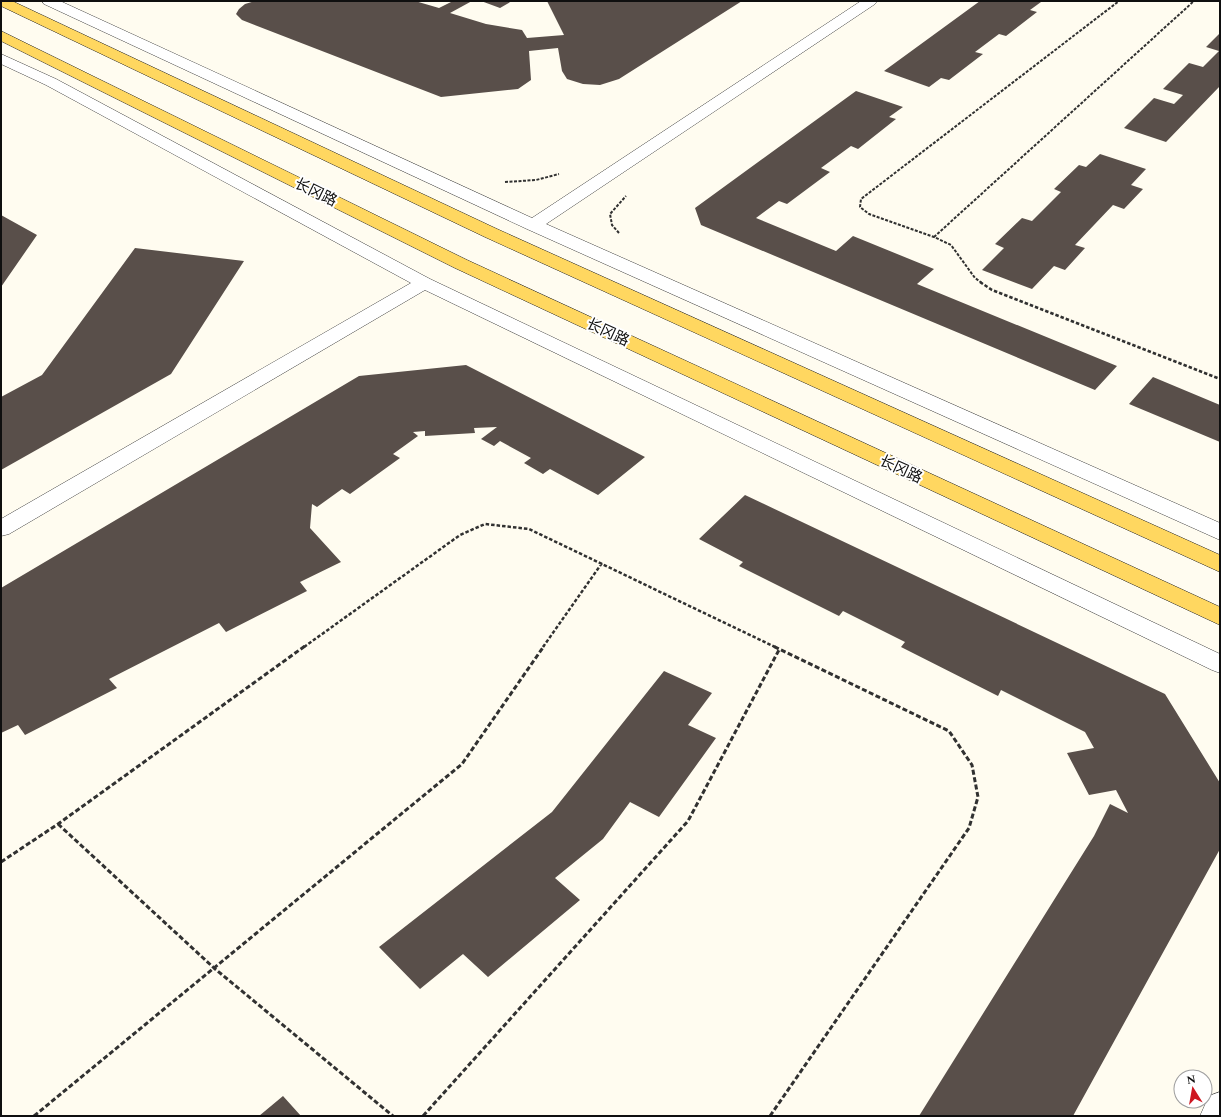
<svg xmlns="http://www.w3.org/2000/svg" width="1221" height="1117" font-family="Spectral,'Noto Sans SC',serif">
	<style>
		.building { fill: #594f4a }
		.lines { fill: none; stroke-linecap: round; stroke-linejoin: round }
		.tertiary-casing { stroke: #424242; stroke-width: 1 }
		.primary-casing { stroke: #202020; stroke-width: 1 }
		.path-far2 { stroke: #313131; stroke-width: 2; stroke-dasharray: 3 1.5; stroke-linecap: butt }
		.path-far1 { stroke: #313131; stroke-width: 2.5; stroke-dasharray: 3.5 2; stroke-linecap: butt }
		.path { stroke: #313131; stroke-width: 3; stroke-dasharray: 5 2.5; stroke-linecap: butt }
		.tertiary { fill: #fff; fill-rule: evenodd }
		.primary { fill: #ffd760; fill-rule: evenodd }
		.labels { text-anchor: middle; stroke-width: 4; stroke-linejoin: round; paint-order: stroke }
		.street-label { font-size: 15px; fill: #0f0f0f; stroke: #fff }
	</style>
	<rect width="100%" height="100%" fill="#fffcf0"/>
	<path class="building" d="M255,1H415L439,8L453,1H472L450,13L486,24L522,30L527,38L564,35L547,1H742L619,79L600,85L583,84L567,79L562,71L558,48L529,51L531,80L518,89L441,97L242,20L236,14L239,9L245,4Z
		M481,1H512L500,8Z
		M980,1L1041,2L1030,10L1037,12L1006,36L999,34L975,52L983,54L949,80L941,78L929,87L884,71Z
		M1220,33V86L1166,142L1124,128L1154,98L1174,104L1183,95L1163,89L1189,63L1203,67L1219,51L1206,47Z
		M856,91L903,107L889,117L896,119L858,149L851,146L821,168L830,172L787,204L779,201L756,218L836,251L853,236L934,269L917,284L1117,366L1095,390L701,225L695,208Z
		M1100,154L1146,169L1131,185L1143,189L1124,209L1113,205L1075,245L1085,248L1065,270L1054,266L1032,289L982,270L1004,248L995,244L1022,218L1032,221L1061,192L1054,189L1079,165L1086,167Z
		M1,215L37,235L1,287Z
		M135,248L244,261L171,374L1,470V397L42,375Z
		M466,365L645,457L598,495L550,469L543,474L524,463L531,458L500,441L494,446L481,439L497,427L474,428L475,433L425,436V431L413,432L418,436L393,454L400,458L350,494L342,489L317,507L312,504L310,528L341,562L300,582L307,591L226,632L219,623L109,679L117,688L25,735L18,725L1,733V588L359,376Z
		M1153,377L1220,405V442L1129,404Z
		M745,495L1165,694L1220,783V849L1073,1116H919L1094,836L1110,804L1128,813L1116,790L1089,795L1067,753L1094,748L1085,732L1001,690L998,696L901,647L905,642L843,611L839,616L739,566L743,562L699,539Z
		M664,671L712,693L688,725L716,738L659,817L630,802L603,839L555,878L580,900L488,977L463,954L420,989L379,947L552,812Z
		M283,1096L301,1116H259Z"/>
	<g class="lines">
		<defs>
			<path id="tertiary" d="M42,1H60L532,218L861,1H877L875,4L546,224L1220,523V540L527,229L44,4Z
				M1,54L56,79L430,279L1220,654V673L1212,670L425,290L9,534L1,536V519L411,283L46,85L1,64Z
				M1220,1092V1116H1200L1209,1096Z"/>
			<path id="primary" d="M1,1H12L497,229L1220,555V572L485,237L1,6Z
				M1,31L467,260L1220,607V625L455,268L1,41Z"/>
		</defs>
		<use href="#tertiary" class="tertiary-casing"/>
		<use href="#primary" class="primary-casing"/>
		<path class="path-far2" d="M505,182L536,180L559,174
			M619,233L612,225L610,214L626,196
			M934,237L1194,1
			M982,283L975,278L951,245L934,237L869,214L860,207L861,199L1119,1"/>
		<path class="path-far1" d="M980,282L992,290L1220,379
			M304,647L460,535L485,524L529,529L775,647
			M543,647L602,563"/>
		<path class="path" d="M58,824L214,968L393,1116
			M1,862L58,824L305,646
			M34,1116L462,764L544,646
			M423,1116L688,821L780,648
			M770,1116L969,828L978,797L972,765L949,731L773,646"/>
		<use href="#tertiary" class="tertiary"/>
		<use href="#primary" class="primary"/>
	</g>
	<g class="labels">
		<g class="street-label">
			<text transform="translate(316 192) rotate(26)" y="5">长冈路</text>
			<text transform="translate(608 332) rotate(25)" y="5">长冈路</text>
			<text transform="translate(901 469) rotate(25)" y="5">长冈路</text>
		</g>
	</g>
	<rect width="1221" height="1117" fill="none" stroke="#0f0f0f" stroke-width="4"/>
	<g transform="translate(1193 1089) rotate(349)"><circle r="19" fill="#ffffff" stroke="#9f9f9f"/>
	<path d="M0-3L7 15L0 10L-7 15Z" fill="#ce1721"/>
	<text y="-6" font-size="11" font-weight="bold" text-anchor="middle" fill="#0f0f0f">N</text>
	</g>
</svg>
